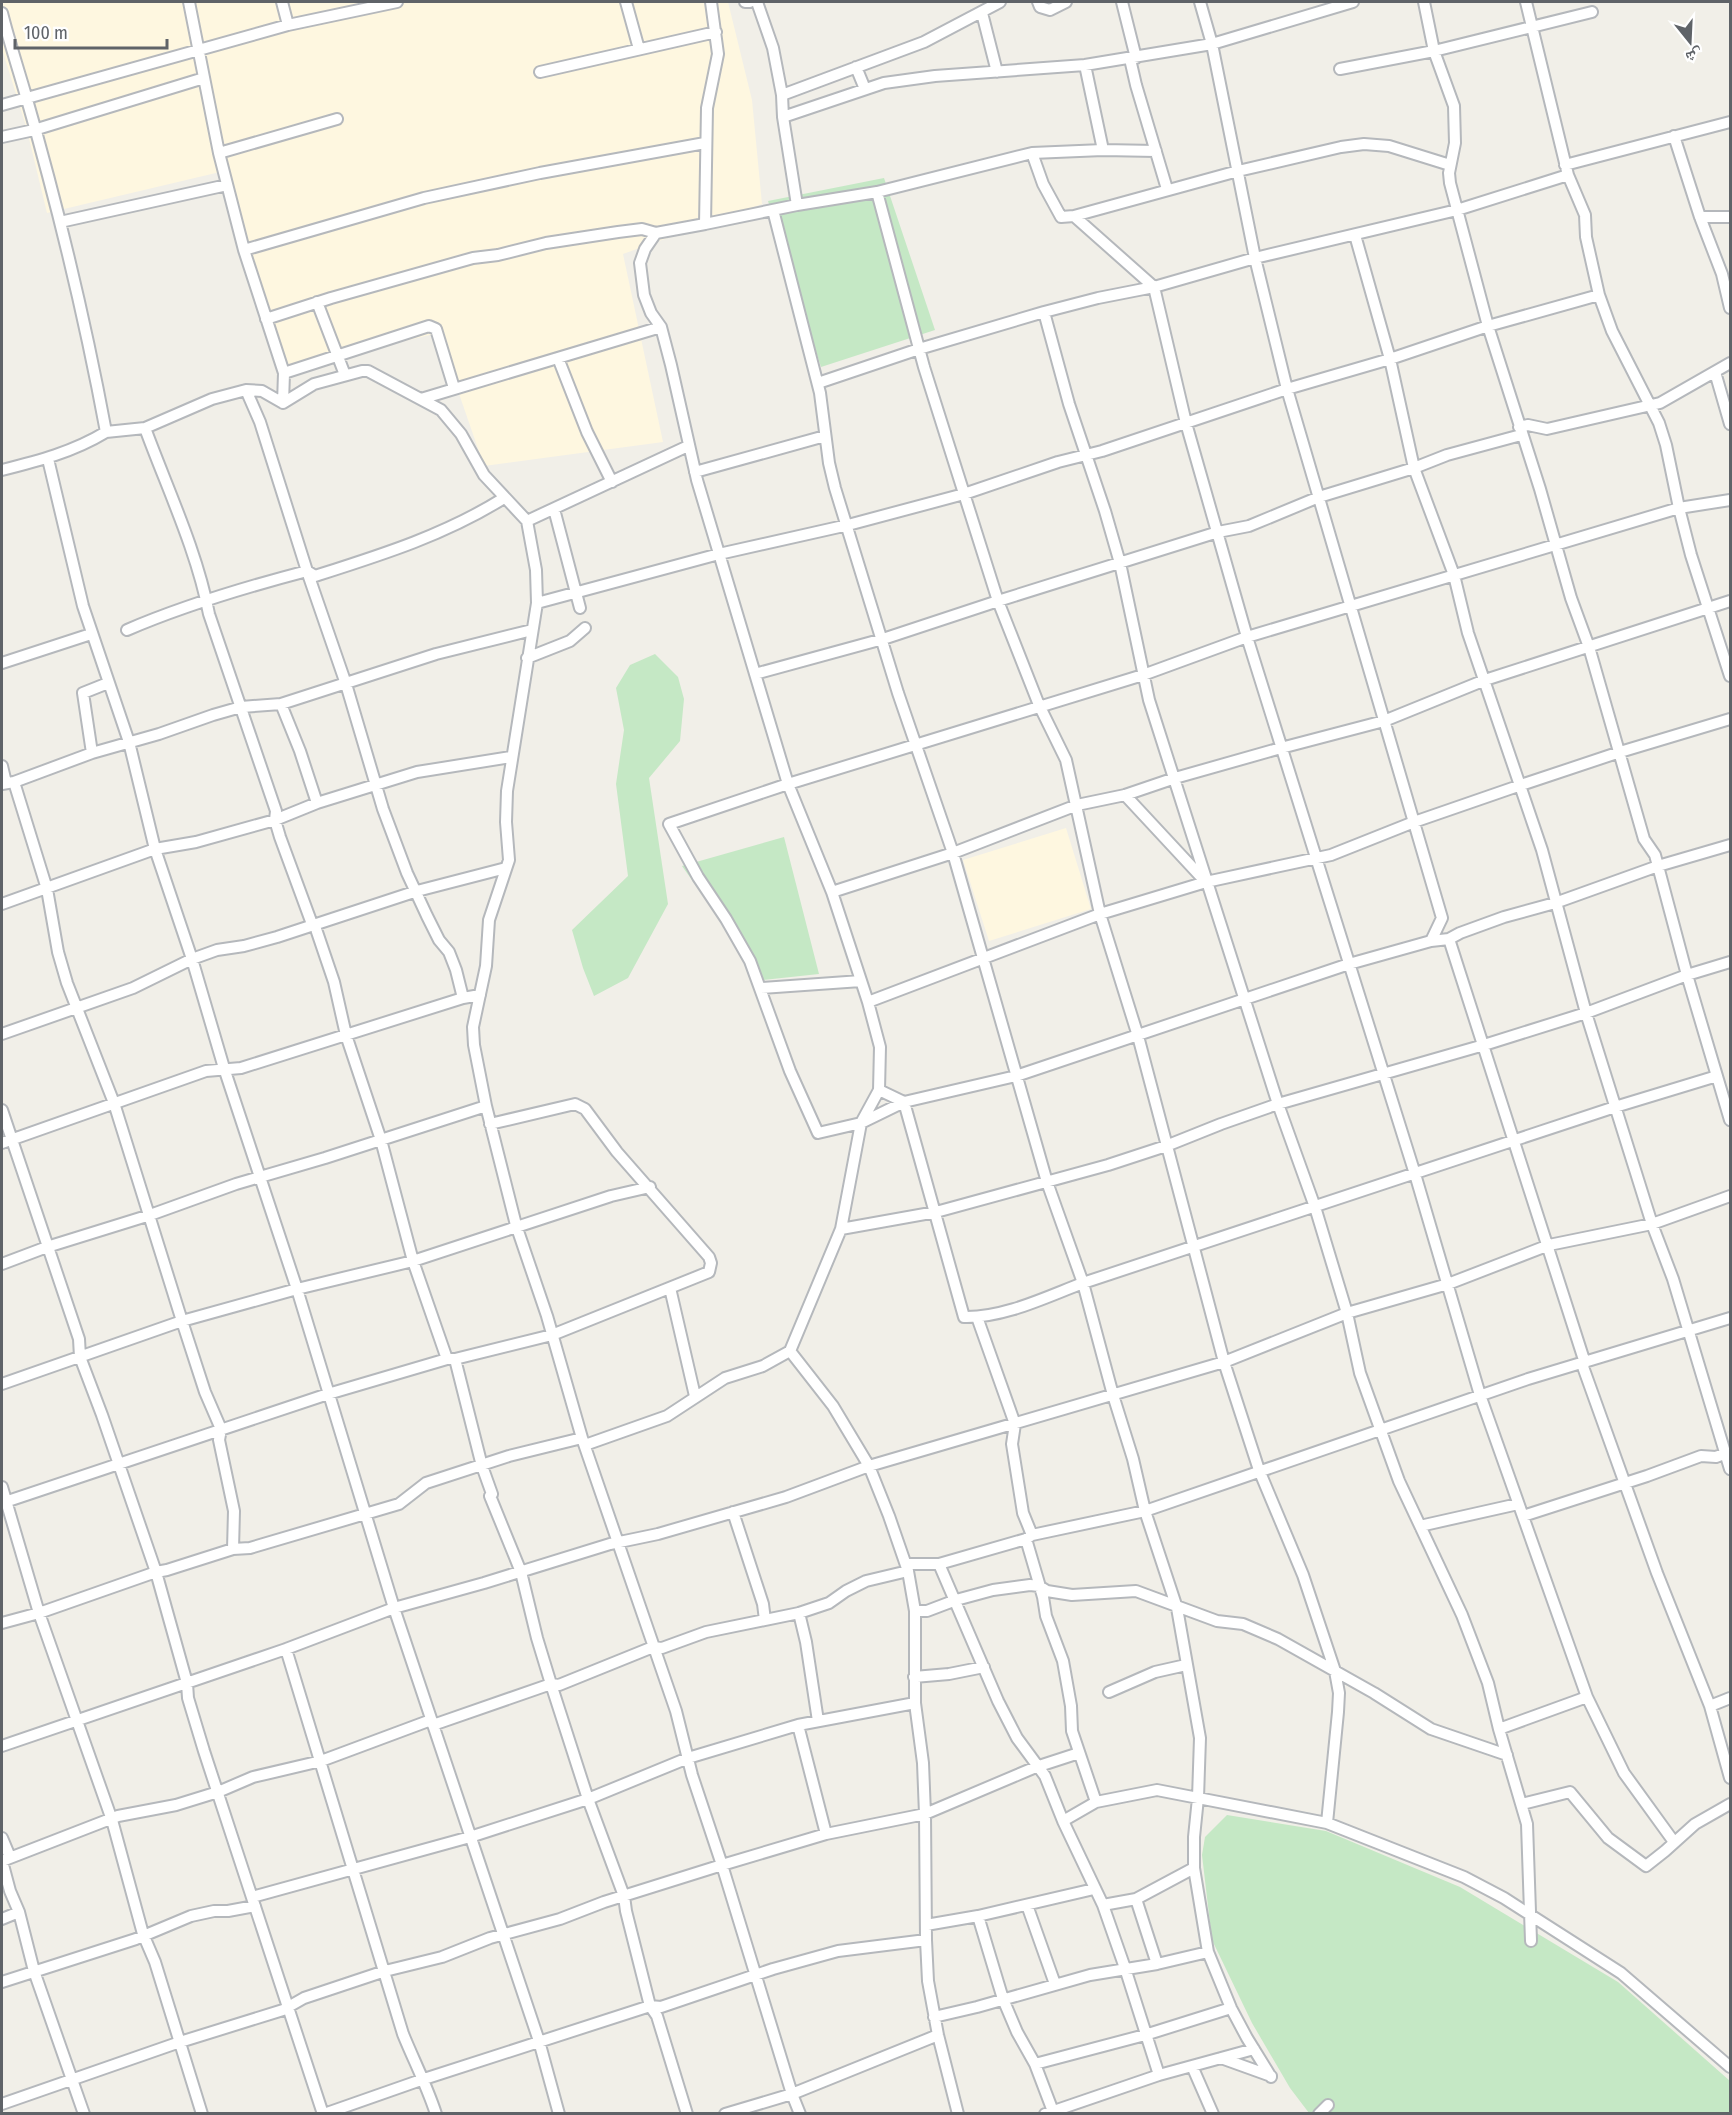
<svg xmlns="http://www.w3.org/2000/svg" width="1732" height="2115" font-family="'Fira Sans Condensed','Noto Naskh Arabic',sans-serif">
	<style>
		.commercial { fill: #fef7e0 }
		.green { fill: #c5e8c5 }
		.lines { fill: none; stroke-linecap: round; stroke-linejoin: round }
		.minor-casing { stroke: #b5b8bc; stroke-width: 14 }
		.minor { stroke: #fff; stroke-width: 10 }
	</style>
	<rect width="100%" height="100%" fill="#f1efe8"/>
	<path class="commercial" d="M2,2H728L752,100L762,204L623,254L663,442L484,466L438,333L290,369L220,172L47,213L26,126L2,49Z
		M1066,828L1091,909L989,941L963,860Z"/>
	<path class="green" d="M884,178L935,330L821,367L768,201Z
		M655,654L678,677L684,699L680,741L649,778L668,904L628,978L594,996L583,968L572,930L628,876L616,784L624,730L616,688L630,665Z
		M784,837L819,974L763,980L682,866Z
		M1227,1815L1326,1831L1460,1887L1618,1982L1730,2081V2113H1309L1290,2088L1252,2023L1212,1940L1202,1855L1205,1837Z"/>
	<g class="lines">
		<defs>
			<path id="minor" d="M189,2L219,153L244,250L284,373L283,403
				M282,2L288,25
				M626,2L639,49
				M745,2H750
				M757,2L773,48L782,95L783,117L797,205
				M1038,2L1040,7L1050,10L1066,2
				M1122,2L1136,58
				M1200,2L1212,44L1255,258L1287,389L1442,918L1431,941
				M1424,2L1434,51L1454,106L1455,143L1449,173L1450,183L1488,326L1540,489L1571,598L1589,647L1644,839L1655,855L1658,866L1687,975L1730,1120
				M1526,2L1568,175L1585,215L1586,237L1599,295L1612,331L1659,423L1666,445L1679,508L1691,555L1730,676
				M2,13C9,41 18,68 26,96C58,207 85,319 106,432C73,452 38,461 2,470
				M982,13L997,72
				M1130,59L1136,85L1167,189
				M1085,65L1103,150
				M856,67L865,89
				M1340,69L1434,51L1592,12
				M540,72L716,32
				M782,95L924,42L1000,2
				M2,105L288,25L397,2
				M783,117L884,83L935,76L1085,65L1212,44L1353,2
				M1674,136L1700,217L1722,274L1730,308
				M2,137L34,130L204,78
				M219,153L337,119
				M1032,153L1043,184L1061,217L1074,216L1154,287L1186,423L1247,637L1415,1174L1480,1395L1587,1697L1624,1773L1674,1842
				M1565,165L1730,122
				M877,192L924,367L998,601L1039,705L1066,760L1100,914L1138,1036L1224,1362L1259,1470L1303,1575L1335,1671L1339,1693L1338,1712L1327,1823
				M773,210L820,393L829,463L835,488L898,693L953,853L1047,1182L1083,1283L1113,1395L1133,1459L1145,1511L1177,1608L1200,1738L1198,1798L1194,1837V1868L1208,1952L1231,2008L1247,2038L1271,2077
				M1074,216L1238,171L1341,147L1364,144L1389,146L1450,165
				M1700,217H1730
				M60,222L227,185
				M705,224L797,205L877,192L1032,153L1103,150L1156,151
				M1355,235L1390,359L1414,468L1454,575L1468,633L1542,850L1586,1013L1652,1224L1673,1279L1730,1469
				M244,250L424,198L540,173L705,143
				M317,302L345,375
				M1044,312L1069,404L1105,511L1120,563L1149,700L1278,1104L1315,1207L1347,1313L1360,1373L1399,1481L1462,1615L1488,1683L1499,1729L1527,1824L1531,1941
				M266,319L331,298L473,258L498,255L546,243L618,232L642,229L656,233
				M558,358L587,432L612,482
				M1715,372L1730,424
				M284,373L429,326L436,329L454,388
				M818,383L919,349L1044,312L1098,298L1154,287L1255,258L1457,210L1568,175
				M246,390L260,422L307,571L346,684L383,809L407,873L427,916L439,940L449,952L456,970L463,998
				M421,399L661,327
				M1519,427L1528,425L1547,429L1660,403L1730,363
				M145,428C167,488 197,551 209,614L276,811L275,820L280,837L312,924L316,929L334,982L346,1035L381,1140L413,1261L447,1359
				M106,432L145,428L212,399L246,390L262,391L283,403L314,384L362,371H368L441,410L461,434L484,475L527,521L536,570L537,603L507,791L506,822L509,860L489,920L486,966L473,1027L474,1045L486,1106L516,1225L547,1316L582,1438L676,1711L692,1775L722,1865L792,2094L800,2114
				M48,459L83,606L129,742L155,849L192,959L224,1068L297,1289L394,1608L539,2041L559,2114
				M695,472L825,436
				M1730,500L1679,508L1247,637L1143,675L788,784L669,824L698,877L726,919L750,961L790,1071L818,1133L861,1123L904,1102L1016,1076L1349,964L1431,941L1449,939L1460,933L1504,917L1555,903L1658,866L1730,845
				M554,509L580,608
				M527,521L688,446
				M537,603L719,554L848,525L964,494L1058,462L1102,451L1287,389L1390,359L1488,326L1599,295
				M127,630C185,605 246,587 307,571L315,576C381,555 445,535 504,498
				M527,658L570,641L585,628
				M2,663L91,634
				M755,674L883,639L998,601L1218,532L1249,526L1319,497L1414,468L1447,455L1521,435
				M281,704L300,751L317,803
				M92,753L83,693L108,683
				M2,766L6,783
				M14,782L47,889L58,952L67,983L114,1103L182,1321L205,1392L221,1429L219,1440L234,1511L233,1549
				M2,784L14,782L92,753L159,734L213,715L241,707L281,704L436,654L532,630
				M1125,795L1204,880
				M832,892L953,853L1077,805L1125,795L1175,778L1281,748L1384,721L1485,680L1730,601
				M2,904L155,849L196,842L275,820L317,803L417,772L511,757
				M1449,939L1585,1363
				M761,988L861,981
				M868,1002L1100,914L1206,882L1331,855L1414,822L1521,785L1620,752L1730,719
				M2,1034L133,988L192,959L217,950L244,946L277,937L417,891L506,868
				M879,1090L904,1102L964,1317C1004,1318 1046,1297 1083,1283L1615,1107L1717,1076
				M2,1110L79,1339L80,1357L102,1415L156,1572L187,1683L188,1698L204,1751L323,2114
				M2,1143L206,1071L241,1068L463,998L480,995
				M841,1229L936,1212L1108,1165L1166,1146L1221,1124L1278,1104L1484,1045L1586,1013L1687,975L1730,962
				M2,1264L47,1247L150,1215L236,1184L325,1158L486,1106
				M670,1288L695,1396
				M977,1317L1015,1424L1012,1444L1023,1513L1032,1535
				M790,1351L833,1406L869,1466L889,1516L908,1571L915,1611V1703L923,1763L925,1814L926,1940L928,1981L938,2035L958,2114
				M455,1359L482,1466L492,1494L490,1496L521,1572L537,1638L551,1684L588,1799L624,1896L626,1911L650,2006L657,2016L687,2114
				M1582,1364L1657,1573L1710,1706L1730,1778
				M2,1384L182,1321L297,1289L413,1261L611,1196L650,1187
				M585,1445L667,1416L725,1378L763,1366L790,1351L841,1229L861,1123L879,1090L880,1047L868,1002L832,892L788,784L697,480L671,365L661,327L651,313L644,295L640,263L645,249L656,233L705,224L707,108L718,54L711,2
				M2,1487L39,1613L112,1820L143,1934L155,1962L202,2114
				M2,1503L328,1394L447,1359H455L552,1335L709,1272L711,1263L709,1257L617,1152L585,1109L575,1104L490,1124
				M733,1512L763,1604L765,1620
				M1523,1516L1647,1476L1701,1456L1716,1457L1726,1453
				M1420,1526L1518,1504
				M1026,1539L1043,1597L1046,1616L1063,1661L1071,1706L1072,1731L1096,1802
				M906,1564H939L998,1701L1017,1738L1045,1776L1063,1821L1103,1905L1125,1968L1159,2075
				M939,1564L1026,1539L1032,1535L1145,1511L1528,1379L1730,1318
				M915,1611H927L956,1600L993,1590L1030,1585L1039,1586L1047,1591L1072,1595L1136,1591L1217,1621L1243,1624L1278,1639L1374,1693L1431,1729L1507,1755
				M799,1613L806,1642L818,1721
				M2,1623L39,1613L156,1572L167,1570L233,1549L250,1548L399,1504L426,1483L509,1456L582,1438
				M286,1649L403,2034C414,2061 427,2086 436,2114
				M914,1677L949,1674L984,1667
				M1109,1692L1155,1672L1186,1665
				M1710,1706L1730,1698
				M433,1725L551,1684L559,1685L653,1647L662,1648L706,1632L799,1613L829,1603L846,1591L866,1581L908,1571
				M798,1725L826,1834
				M1499,1729L1587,1697
				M2,1746L286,1649L394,1608L484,1583L610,1544L658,1534L786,1497L869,1466L1224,1362L1347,1313L1448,1284L1549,1245L1652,1224L1730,1196
				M1522,1804L1570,1792L1608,1838L1646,1866L1665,1851L1695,1824L1730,1804
				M1063,1821L1096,1802L1157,1790L1327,1823L1464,1877L1504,1898L1621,1973L1730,2067
				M2,1838L10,1857
				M2,1861L118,1816L176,1805L218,1792L253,1777L321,1761L431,1720
				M2,1861L10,1891L19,1912L34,1971L84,2114
				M252,1897L470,1837L588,1799L688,1758L798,1725L915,1703
				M1136,1899L1157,1964
				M1027,1905L1055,1984
				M1103,1905L1136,1899L1194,1868
				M978,1916L1003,1999L1017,2032L1035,2064L1054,2114
				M2,1919L19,1912
				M926,1925L978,1916L1094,1889
				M2,1982L136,1939L191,1916L214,1911H228L255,1906
				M934,2017L977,2007L1090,1975L1157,1964L1208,1952
				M1221,2058L1271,2076
				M1035,2064L1145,2035L1231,2008
				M1192,2066L1213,2114
				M2,2104L180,2042L283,2010L304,1998L385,1971L442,1957L490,1938L560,1919L604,1902L722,1865L826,1834L925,1814L1036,1767L1079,1753
				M324,2114L421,2080L650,2006L661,2007L773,1969L838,1951L926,1940
				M725,2114L792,2094L938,2035
				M1045,2114L1159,2075L1254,2049
				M1319,2114L1328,2105"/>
		</defs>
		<use href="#minor" class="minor-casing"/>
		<use href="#minor" class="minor"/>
	</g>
	<rect width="1732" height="2115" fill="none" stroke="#5f6368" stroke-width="6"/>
	<g transform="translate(1690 42) rotate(162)" stroke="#ffffff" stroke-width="4.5" paint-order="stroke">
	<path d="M0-4.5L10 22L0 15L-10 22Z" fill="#5f6368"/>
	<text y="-9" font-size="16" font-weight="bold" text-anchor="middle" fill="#5f6368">ش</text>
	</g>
	<path d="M15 39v9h152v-9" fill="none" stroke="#5f6368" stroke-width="3"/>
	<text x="24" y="39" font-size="18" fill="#5f6368" stroke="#ffffff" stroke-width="4.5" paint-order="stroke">100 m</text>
</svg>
